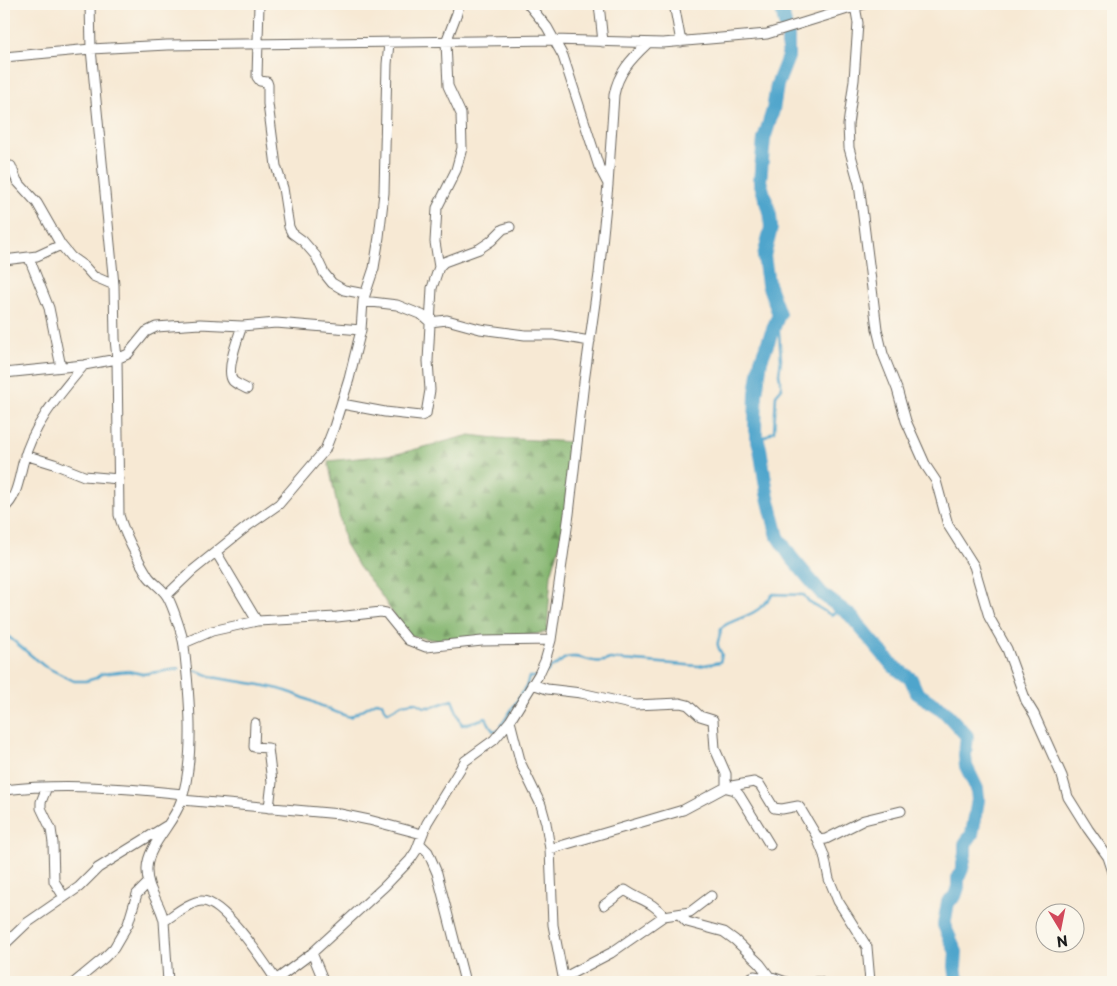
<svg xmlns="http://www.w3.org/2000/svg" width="1117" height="986" font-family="'Playpen Sans',sans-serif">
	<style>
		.forest { fill: url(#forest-firs); stroke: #506846 }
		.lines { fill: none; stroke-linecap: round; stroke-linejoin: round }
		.stream { stroke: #50a5cc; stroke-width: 2.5 }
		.river { stroke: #50a5cc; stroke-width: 14 }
		.minor-casing { stroke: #69645c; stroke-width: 11 }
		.minor { stroke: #fff; stroke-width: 9 }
	</style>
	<defs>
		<pattern id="forest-firs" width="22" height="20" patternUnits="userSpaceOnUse" patternTransform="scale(1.25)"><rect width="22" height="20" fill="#84b56f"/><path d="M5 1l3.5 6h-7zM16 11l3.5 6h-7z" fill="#6b925a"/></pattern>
	</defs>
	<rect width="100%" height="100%" fill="#fbf7ec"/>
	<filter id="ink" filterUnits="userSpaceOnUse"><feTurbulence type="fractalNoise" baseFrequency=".02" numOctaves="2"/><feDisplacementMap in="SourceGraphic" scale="10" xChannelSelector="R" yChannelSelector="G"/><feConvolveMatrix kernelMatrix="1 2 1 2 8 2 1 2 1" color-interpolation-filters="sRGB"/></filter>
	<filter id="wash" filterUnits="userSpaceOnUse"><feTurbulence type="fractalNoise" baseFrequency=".0096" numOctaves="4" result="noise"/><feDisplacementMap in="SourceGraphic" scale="20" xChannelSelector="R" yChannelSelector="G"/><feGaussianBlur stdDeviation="1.12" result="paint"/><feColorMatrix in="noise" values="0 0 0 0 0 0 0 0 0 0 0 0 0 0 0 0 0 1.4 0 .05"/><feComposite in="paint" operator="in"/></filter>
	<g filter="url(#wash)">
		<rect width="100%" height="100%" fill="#f7e9d4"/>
		<path class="forest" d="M470,435L495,438L575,442L565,527L551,575L547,632L519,637L446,642L407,635L377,589L359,567L345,544L328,461L397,454Z"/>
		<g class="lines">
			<path class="stream" d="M758,441L774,431L776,395L782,388L779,374L781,359L778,318
				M4,633L44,666L74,681H86L96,678L101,674L128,671L143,674L179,669
				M192,670C202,671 208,677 218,678C240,682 263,684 286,691C308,698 328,711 350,717L376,702L382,703L384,708L388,712L402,704L415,702L424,707H432L452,700L462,725L486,718L493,731L498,730
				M543,673L547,672C550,668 551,667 556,665C560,663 562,659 566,658C581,653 593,667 610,659L699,666L720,662L722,654C713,640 721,641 721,628C727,623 732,622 739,619C756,612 761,609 773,594L804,595L809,602L831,615L842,609
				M501,726L526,687L529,677H535"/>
			<path class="river" d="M781,4L785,24
				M788,34V57L777,85L773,110L764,139L760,181L770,215L771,228L764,256L768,284L779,314L761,360L756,393L755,430L760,448L767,493L778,537L791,557L823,595L850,615L893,666L911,679L917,693L944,711L967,736L965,755L966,766L977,789L978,800L972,834L965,844V854L962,869L958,878V887L955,896L948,902L944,925L956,952L955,966L957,981L961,982"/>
		</g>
	</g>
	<g filter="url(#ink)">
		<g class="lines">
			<defs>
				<path id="minor" d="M90,4L91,49L114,285L115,339L117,359L119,515C124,533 138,560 148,576C153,583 162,588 167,596C172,604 183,636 184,646C189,690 196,759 181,801C174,823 148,845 147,868C146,890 160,901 164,921L168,982
					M259,4L257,77L260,81L267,82L268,85V104L276,166L283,188L289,227L292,233L303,241L316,256L324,273L332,283L344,290L365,294
					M528,4L547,27L563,56L599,167L608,184
					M599,4L603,42
					M674,4L681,42
					M855,6L858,23L854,80L848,125L849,148L859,184L877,329L883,354L897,389L906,421L926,466L936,481L948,525L974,566L989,617L1007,649L1026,701L1034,714L1062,776L1068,797L1088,829L1108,857L1113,872
					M4,57L91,49L167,45L553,40L663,43L767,34L864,4
					M11,166L17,181L37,203L61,245L71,257L85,267L93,276L114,285
					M29,258L49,308L61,367
					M4,260L37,256L61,245
					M439,267L435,242L437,208L456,170L462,148L461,114L448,86L446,42L457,13L459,4
					M363,301L397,305L422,315L430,322L447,320L480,329L525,335H554L590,341
					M242,326C238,338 225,371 233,381C236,384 244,387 247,389
					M4,373L84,365L117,359L128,354L146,332L156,327L200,324L242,326L276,323L361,330
					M342,404L385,412L421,416L426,414L430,390L428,361L432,288L439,267L444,262L479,249L491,241L503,229L510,227
					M25,455L54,464L84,476L119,479
					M4,508C17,498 19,478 23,463C33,424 59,395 84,365
					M216,552L257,621
					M167,595L192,571L249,525L279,504L325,450L334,427L349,379L361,330L363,301L374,268L379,237L384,193L387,64L389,43
					M184,643L212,631L257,621L337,617L381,612L386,613L408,640L426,647L482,641L551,640
					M532,684L547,689L581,693L635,705L680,703L688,705L700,716L713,720L715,749L726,774V787
					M510,721L521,764L541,805L546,823L550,849L553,925L564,982
					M255,723L254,747L268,748L272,782L269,808
					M47,787L41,802V808L51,829L53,843L54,881L64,897
					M727,788L735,790L740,796L770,845
					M4,790C64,783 124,788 183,794
					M182,800L340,814L369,820L422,834
					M817,838L824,855L829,879L838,901L867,947L870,982
					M419,843L428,852L437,873L465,982
					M550,849L683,810L726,787L754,782L760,785L774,808L782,809L798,806L800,808L819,840L826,839L864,820L901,811
					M604,905L625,890C639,900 652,901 664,916
					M679,914L687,922L724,932L735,940L760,964L769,976L786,982
					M164,921C174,915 190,901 202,901C224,901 264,962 276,980
					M4,945L27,923L79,887L98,868L166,826
					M312,953L324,982
					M563,978L611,953L664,916L690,912L711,896
					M75,982L104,958L114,948L128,924L137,894L148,883
					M273,982L312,953L385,886L410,860L416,851L427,823L465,761L494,740L510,721L539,674L545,661L551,640L569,514L584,382L599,274L608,185L614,95C618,73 631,59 647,44
					M742,982L754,976L773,979
					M815,982H820"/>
			</defs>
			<use href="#minor" class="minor-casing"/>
			<use href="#minor" class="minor"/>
		</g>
	</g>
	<rect width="1117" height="986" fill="none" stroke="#fbf7ec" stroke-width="20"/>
	<g transform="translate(1060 928) rotate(170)"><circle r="24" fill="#fbf7ec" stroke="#a29f99"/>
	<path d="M0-4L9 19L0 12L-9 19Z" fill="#d1495b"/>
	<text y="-8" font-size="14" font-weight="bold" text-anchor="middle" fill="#1c1c1c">N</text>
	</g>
</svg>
